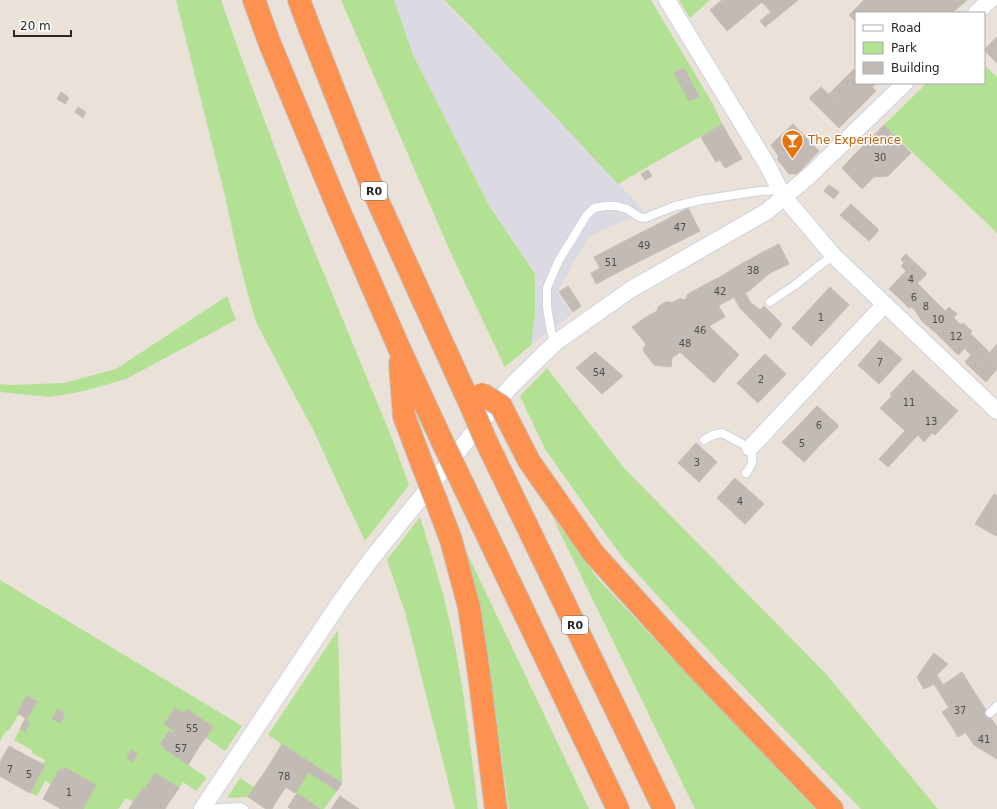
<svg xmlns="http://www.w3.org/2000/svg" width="997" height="809" font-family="'DejaVu Sans',sans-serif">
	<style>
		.industrial { fill: #dbd9e2 }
		.green { fill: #b2e194 }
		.building { fill: #c2bbb5; stroke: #c5bdb2 }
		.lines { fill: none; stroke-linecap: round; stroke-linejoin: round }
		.lane-casing { stroke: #cdd2e1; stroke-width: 10 }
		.street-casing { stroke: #cdd2e1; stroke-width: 18 }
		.highway-casing { stroke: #c3c3c3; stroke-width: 24 }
		.lane { stroke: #fff; stroke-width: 8 }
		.street { stroke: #fff; stroke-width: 16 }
		.highway { stroke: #fd9250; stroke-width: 22 }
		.highway-bridge-casing { stroke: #c3c3c3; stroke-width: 24; stroke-linecap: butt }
		.highway-bridge { stroke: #fd9250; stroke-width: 22 }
		.labels { text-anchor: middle; stroke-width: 3; stroke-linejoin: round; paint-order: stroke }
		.number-label { font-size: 10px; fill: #4e4c4a }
		.shield { fill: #fff; stroke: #686868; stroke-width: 1 }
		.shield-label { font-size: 11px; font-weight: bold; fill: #272727 }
		.food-label { font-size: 12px; fill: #c56008; stroke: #fff; text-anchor: start }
	</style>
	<rect width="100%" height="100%" fill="#eae1d8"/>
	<path class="industrial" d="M394,0H444L474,30L645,212L589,236L557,292L572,314L531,345L535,315V274L490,207L413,55Z"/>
	<path class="green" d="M176,0H221L245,68L300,216L391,436L409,485L365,541L338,484L314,431L289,385L256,322L247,291L238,256L226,200Z
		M341,0H394L413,55L490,207L535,274V315L531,345L505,367L453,258Z
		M444,0H651L714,106L722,124L618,184L474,30Z
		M679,0H710L690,18Z
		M984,65L997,77V233L884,125L927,83H984Z
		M227,296L236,320L126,379L84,391L50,397L0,392V384L11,385L64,383L116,369Z
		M547,368L623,467L826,674L938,809H861L729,672L664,603L620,554L586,507L545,449L520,396Z
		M552,516L598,579L815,809H695Z
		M420,517C432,556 445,596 453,637C465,694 471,752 478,809H455L405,612L387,560Z
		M457,532L589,809H509L484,632L474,588Z
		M0,580L242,726L225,751L206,738L213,727L187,709L172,733L168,731L160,744L164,746L163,748L207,778L196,791L183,782L179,788L155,773L145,789L143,788L133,802L126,798L118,809H83L96,785L64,767L62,770L59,769L51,784L45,781L37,796L30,793L45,766L43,764L45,760L32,753V750L14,740L26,718H28L37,700L27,695L17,713L19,714L9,730L5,732L0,741Z
		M338,630L342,783L268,735Z
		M308,772L337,791L324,809H320L295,792Z
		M240,778L254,787L248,797L227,798Z"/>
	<path class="building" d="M722,0H798L765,27L760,21L771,12L762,2L727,31L710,10Z
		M864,0H910L923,13H856V22L849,15Z
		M910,0H938L951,13H923Z
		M938,0H967L952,13H951Z
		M997,37V63L984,50Z
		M684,68L699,97L689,101L674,73Z
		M854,69L856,71V83H868L876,91L862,105L840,83Z
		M840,83L862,105L851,116L829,94Z
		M868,83H877L872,87Z
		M821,87L851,116L839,128L809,98Z
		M61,92L69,98L65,104L57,99Z
		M78,107L86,112L83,118L75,112Z
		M722,124L742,159L725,168L720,160L716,162L701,137Z
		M793,124L819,151L797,174H789L777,159L779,157L771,145Z
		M884,125L911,153L899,165L871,138Z
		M871,138L899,165L888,176L860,149Z
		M860,149L888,176L874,177L853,156Z
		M853,156L874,177L862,189L842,168Z
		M648,170L652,176L645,180L641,174Z
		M829,185L839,192L834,199L824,191Z
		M851,204L879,230L869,241L840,215Z
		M688,208L700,231L672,245L660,223Z
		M660,223L672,245L628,267L617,245Z
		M779,244L789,264L770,273L761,253Z
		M617,245L628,267L596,284L591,273L600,268L594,257Z
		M761,253L770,273L749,291L736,267Z
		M906,254L927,274L900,299L889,289L906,271L901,266L904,263L901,259Z
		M736,267L749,291L745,293L752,305L753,304L760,310L764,306L782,324L770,339L740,308L722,276Z
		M722,276L734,297L718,306L706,284Z
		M917,283L928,294L914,309L911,307L909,308L900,299Z
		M706,284L725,317L709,326L690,293Z
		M568,286L581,306L573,312L559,292Z
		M830,287L849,305L811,346L792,328Z
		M690,293L709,326L739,355L727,368L688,334L671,303L681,298L683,300L687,298V295Z
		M928,294L938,304L922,321L914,309Z
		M666,302H671L688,334L727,368L714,383L680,352L646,317L657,311L659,306Z
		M938,304L945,311L949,307L957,314L937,334L922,321Z
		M646,317L680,352L672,358L671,367L654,365L644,352L643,349L646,344L632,327Z
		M953,317L961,325L963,323L972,331L970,334L975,338L958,355L937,334Z
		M975,338L989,352L974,371L965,362L971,355L965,349Z
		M880,340L902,359L879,384L858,365Z
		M997,344V369L986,382L974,371Z
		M595,352L623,376L602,394L576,368Z
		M765,354L786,374L758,403L737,383Z
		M913,370L939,394L905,431L880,408L892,396L890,394Z
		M939,394L958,411L935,435L932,433L924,442L918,435L888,467L879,459Z
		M817,406L839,426L821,444L800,424Z
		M800,424L821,444L804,462L782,442Z
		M696,443L717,462L699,482L678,463Z
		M735,478L764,504L745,524L717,498Z
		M994,494L997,496V534L996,536L975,524Z
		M934,653L948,664L937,675L943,685L962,672L975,693L949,708L934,684L924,689L917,677Z
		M975,693L983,705L951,725L942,712Z
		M27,695L37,701L27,719L17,713Z
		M983,705L990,717L958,737L951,725Z
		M175,708L184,714L187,709L213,727L199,747L164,724Z
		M57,709L65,714L60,723L52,719Z
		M990,717L997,727V759L974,745L966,733Z
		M25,719L30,722L25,732L20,729Z
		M174,730L199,747L188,765L163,748L164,746L160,744L169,731L172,733Z
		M282,744L342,783L337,791L308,772L304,779L273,759Z
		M9,746L27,756L12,783L0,776V762Z
		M131,750L138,754L133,762L127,758Z
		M27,756L45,765L30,793L12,783Z
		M273,759L304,779L295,793L264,773Z
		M64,767L96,785L83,809H61L43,799L59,769L62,770Z
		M155,773L179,788L168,804L145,789Z
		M264,773L286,787L276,802L254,787Z
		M254,787L276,802L272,809H266L248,797Z
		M143,788L168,804L165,809H144L133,802Z
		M297,793L320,809H291L288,807Z
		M340,796L359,809H331Z
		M133,802L144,809H129Z"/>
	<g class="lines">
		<defs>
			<path id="lane" d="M770,302L795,285L833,255
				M555,343L551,331L547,307V288L558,262L586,216L594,208L605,206H616L627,209L639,217L645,218L675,206L701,200L760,191L780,190
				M704,440L713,435L722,433L750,448C754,460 753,464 746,473
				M990,713L997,706
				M202,809L241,807L244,809"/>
			<path id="street" d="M667,0L768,166L780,190L784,197L833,255L997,411
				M976,13L990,0
				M750,448L884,305
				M202,809L342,599L372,558L511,386L555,343L630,290L766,212L809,176L905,83"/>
			<path id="highway" d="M254,0L270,44L339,210L400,350L442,441
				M299,0L311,32L376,197L471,406
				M400,363L404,416L422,464
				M506,416L529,461L594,554L697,668L832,809
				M486,441L664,809
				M458,474L618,809
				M436,500L451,540L469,607L479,674L496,809"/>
		</defs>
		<use href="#lane" class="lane-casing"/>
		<use href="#street" class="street-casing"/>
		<use href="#highway" class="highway-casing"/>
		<use href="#lane" class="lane"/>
		<use href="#street" class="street"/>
		<use href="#highway" class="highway"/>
		<defs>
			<path id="highway-bridge" d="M482,394L501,406L506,416
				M471,406L486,441
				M442,441L458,474
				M422,464L436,500"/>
		</defs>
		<use href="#highway-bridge" class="highway-bridge-casing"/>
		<use href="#highway-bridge" class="highway-bridge"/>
	</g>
	<defs>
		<symbol id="bar-pin" viewBox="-11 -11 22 30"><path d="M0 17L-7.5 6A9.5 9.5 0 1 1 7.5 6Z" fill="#e8710a" stroke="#fff"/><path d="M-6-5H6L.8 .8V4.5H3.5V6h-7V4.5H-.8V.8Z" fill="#fff"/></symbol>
	</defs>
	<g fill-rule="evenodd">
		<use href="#bar-pin" x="780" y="128" width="25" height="34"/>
	</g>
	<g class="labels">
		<g class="number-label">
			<text x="880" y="161">30</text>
			<text x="680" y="231">47</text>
			<text x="644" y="249">49</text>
			<text x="611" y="266">51</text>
			<text x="753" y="274">38</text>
			<text x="911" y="283">4</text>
			<text x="720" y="295">42</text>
			<text x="914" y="301">6</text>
			<text x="926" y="310">8</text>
			<text x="821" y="321">1</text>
			<text x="938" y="323">10</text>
			<text x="700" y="334">46</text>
			<text x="956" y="340">12</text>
			<text x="685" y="347">48</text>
			<text x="880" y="366">7</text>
			<text x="599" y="376">54</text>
			<text x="761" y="383">2</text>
			<text x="909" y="406">11</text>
			<text x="931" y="425">13</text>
			<text x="819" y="429">6</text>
			<text x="802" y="447">5</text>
			<text x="697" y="466">3</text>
			<text x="740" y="505">4</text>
			<text x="960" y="714">37</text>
			<text x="192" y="732">55</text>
			<text x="984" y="743">41</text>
			<text x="181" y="752">57</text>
			<text x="10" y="773">7</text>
			<text x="29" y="778">5</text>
			<text x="284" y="780">78</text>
			<text x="69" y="796">1</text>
		</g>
		<g class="shield">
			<rect x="361" y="182" width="26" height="18" rx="3"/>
			<rect x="562" y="616" width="26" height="18" rx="3"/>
		</g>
		<g class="shield-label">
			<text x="374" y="195">R0</text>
			<text x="575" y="629">R0</text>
		</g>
		<g class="food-label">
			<text x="808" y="144">The Experience</text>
		</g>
	</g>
	<rect x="855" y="12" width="130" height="72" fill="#ffffff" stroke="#a9a9a9"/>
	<rect x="863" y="25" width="20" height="6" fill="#ffffff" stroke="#a9a9a9"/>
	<text x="891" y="32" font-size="12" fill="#272727">Road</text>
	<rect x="863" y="42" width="20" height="12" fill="#b2e194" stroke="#a9a9a9"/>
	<text x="891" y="52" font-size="12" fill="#272727">Park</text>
	<rect x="863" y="62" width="20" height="12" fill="#c2bbb5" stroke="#a9a9a9"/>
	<text x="891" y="72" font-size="12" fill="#272727">Building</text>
	<path d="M14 30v6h57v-6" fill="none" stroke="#272727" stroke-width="2"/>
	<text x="20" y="30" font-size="12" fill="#272727" stroke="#ffffff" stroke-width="3" paint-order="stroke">20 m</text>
</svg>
